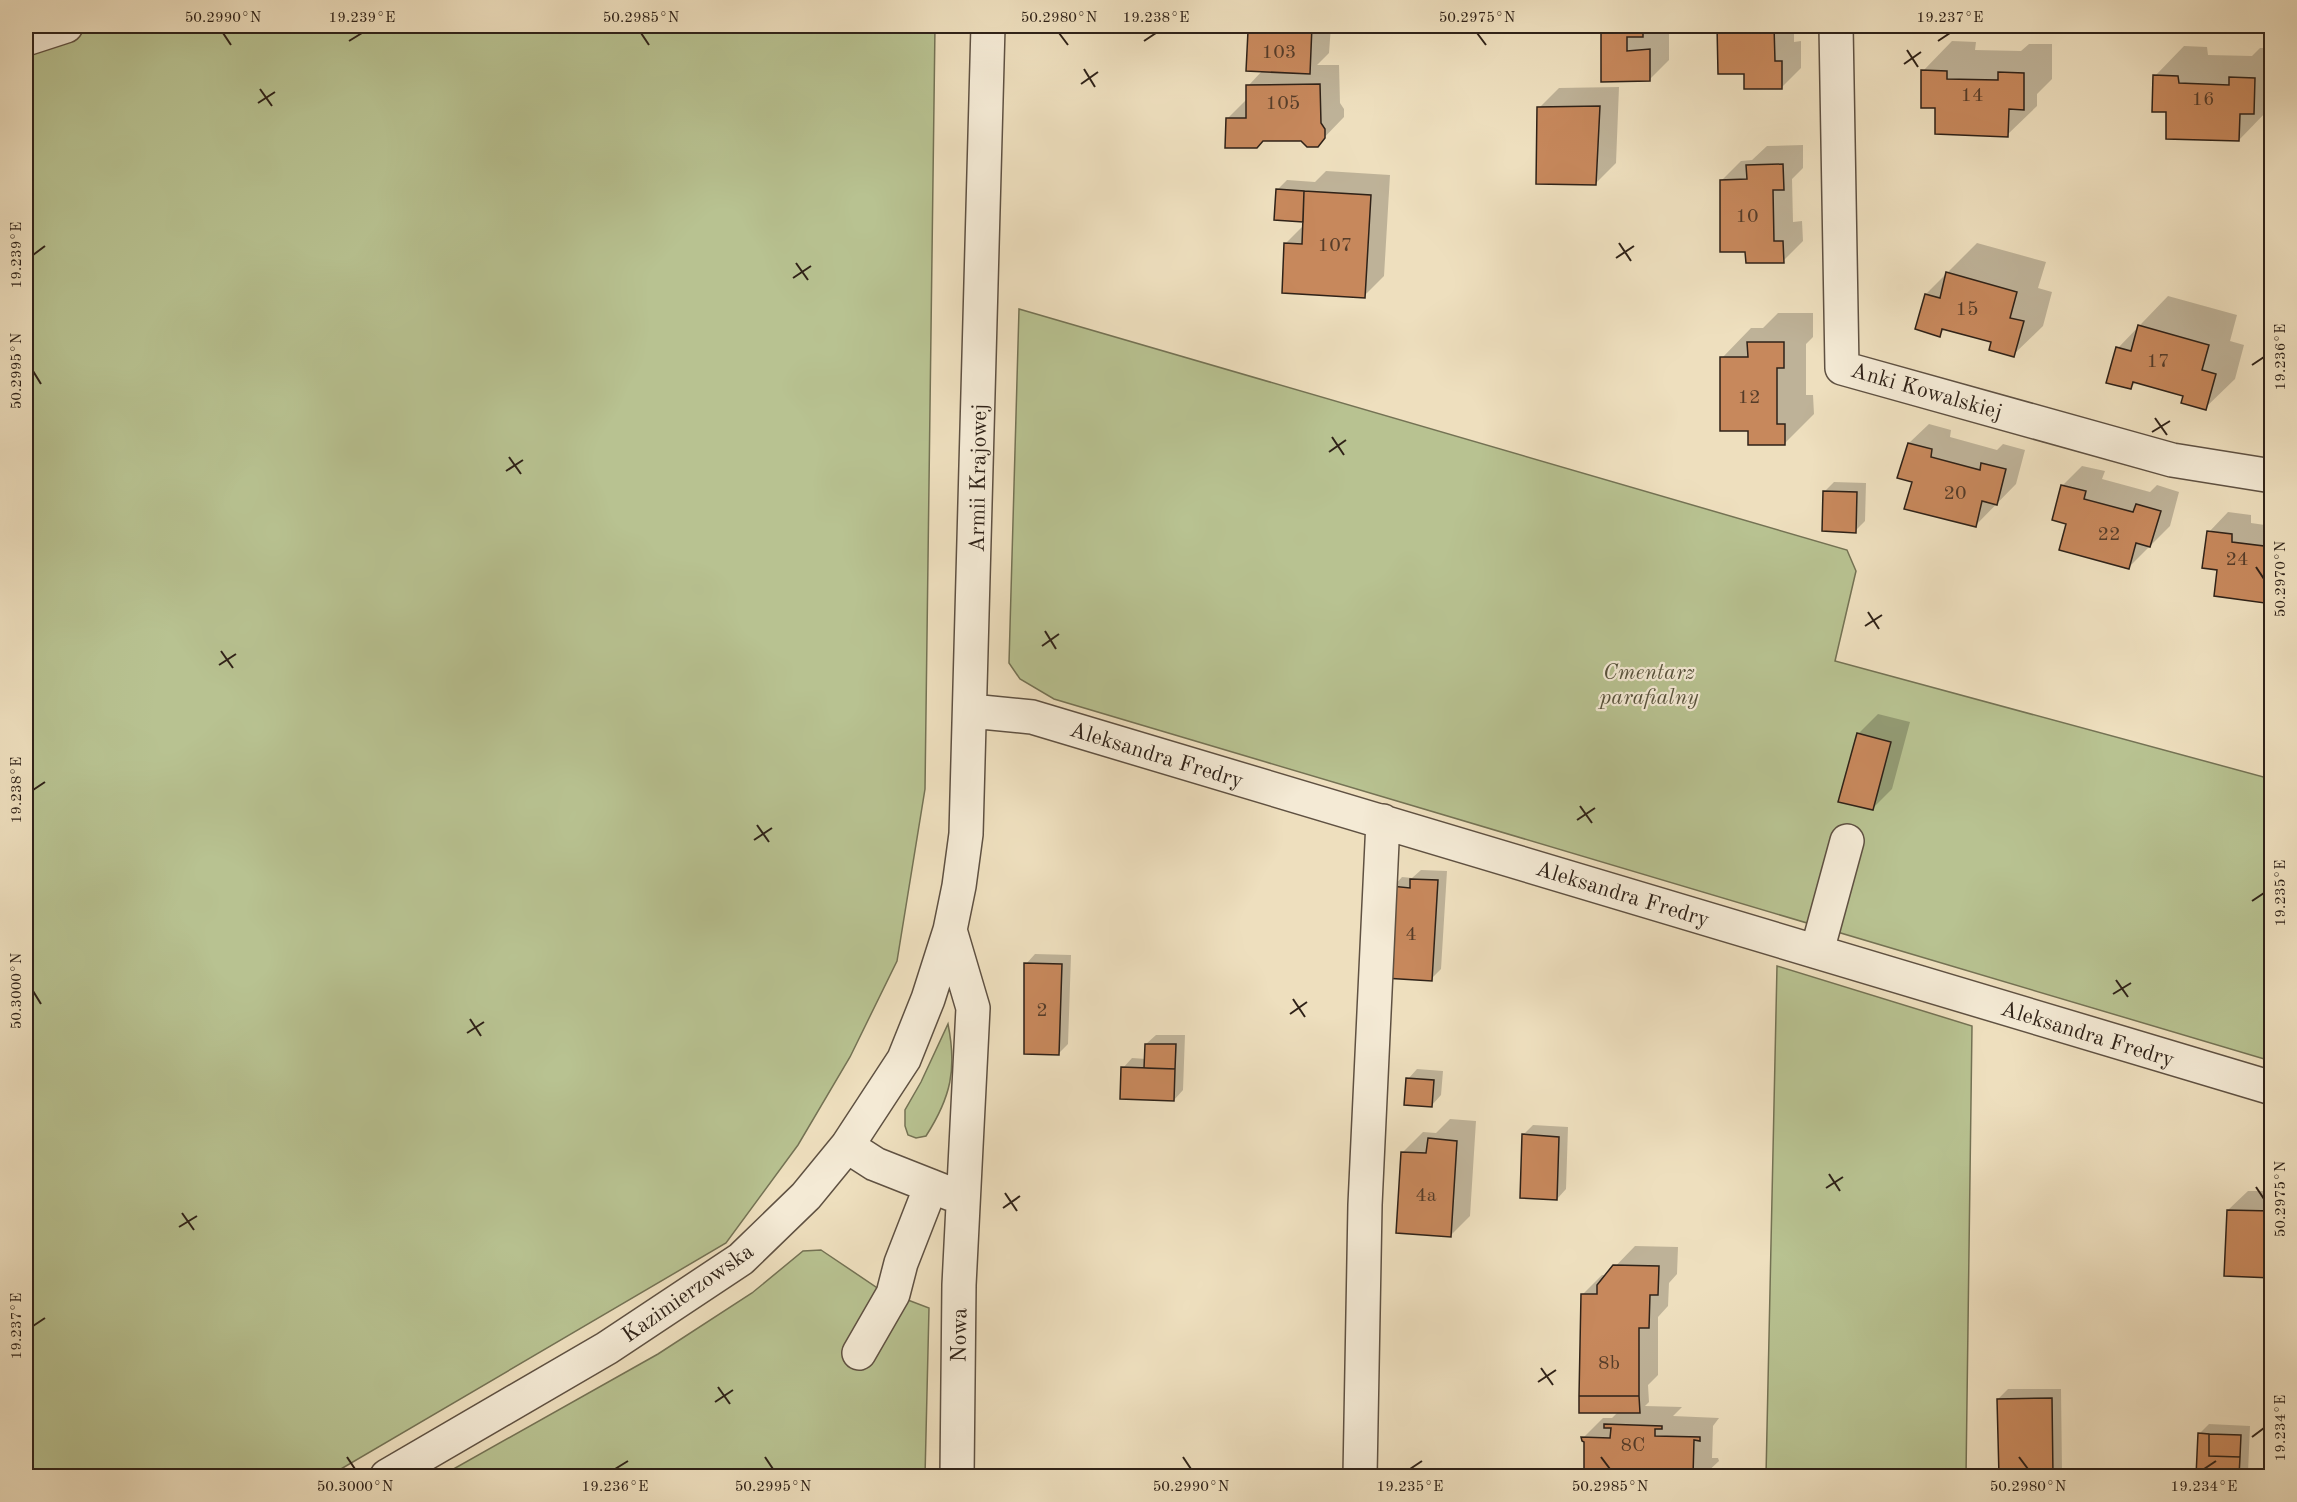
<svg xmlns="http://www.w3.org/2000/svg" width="2297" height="1502" font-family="'Old Standard TT',serif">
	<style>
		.green { fill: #b8c291; stroke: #747254; stroke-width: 1.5 }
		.shadow { fill: #0003 }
		.building { fill: #c7885c; stroke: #2f2218; stroke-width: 1.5 }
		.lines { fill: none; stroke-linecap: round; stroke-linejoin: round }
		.minor-casing { stroke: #5f5142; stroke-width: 36 }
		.minor { stroke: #f4ead5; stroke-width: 33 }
		.ticks { fill: none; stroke: #2f2218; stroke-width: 2 }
		.labels { text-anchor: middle; stroke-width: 4.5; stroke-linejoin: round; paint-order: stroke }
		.number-label { font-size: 20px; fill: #553c29 }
		.street-label { font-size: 22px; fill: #2f2218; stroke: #f4ead5 }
		.park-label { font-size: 22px; font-style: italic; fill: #58523c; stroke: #f4ead5 }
		.neatline { fill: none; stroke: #2f2218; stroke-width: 2 }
		.ticks-label { font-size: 15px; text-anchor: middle; fill: #2f2218 }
	</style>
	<rect width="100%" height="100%" fill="#eedfbe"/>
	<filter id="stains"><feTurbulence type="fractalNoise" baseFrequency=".00333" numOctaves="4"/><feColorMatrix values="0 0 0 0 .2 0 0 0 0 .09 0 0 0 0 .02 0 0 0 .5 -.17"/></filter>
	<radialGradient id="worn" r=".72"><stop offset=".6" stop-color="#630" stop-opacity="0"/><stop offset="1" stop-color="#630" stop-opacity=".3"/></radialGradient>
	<path class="green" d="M26,26H935L925,789L897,961L850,1057L798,1145L726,1243L329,1476H26Z
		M1019,309L1847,550L1856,571L1835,661L2271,779V1061L1054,699L1020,679L1009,663Z
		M1777,966L1972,1026L1966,1476H1766Z
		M948,1024C957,1069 951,1097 926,1136L916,1138L908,1135L905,1126V1110L921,1082Z
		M821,1250L879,1289L929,1308L925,1476H441L658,1354L752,1293L803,1251Z"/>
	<path class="shadow" d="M1238,26H1331L1329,53L1317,65H1339L1340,103L1344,109V117L1317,145L1227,119L1247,99L1248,86L1263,70L1249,30L1237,29Z
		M1602,26H1652L1646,32L1669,30V60L1649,80H1603Z
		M1719,26H1794V42L1801,41V68L1781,88L1745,72H1720Z
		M1952,41L1976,42L1975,50L2021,51L2029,44H2052V79L2037,94V106L2007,135L1937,106L1923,71Z
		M2184,46L2207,47L2208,55L2252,56L2260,48H2272V95L2269,98L2268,110L2239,140L2168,111L2155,76Z
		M1619,87L1616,163L1596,183L1539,108L1559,88Z
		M1803,145V168L1792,179L1793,222L1802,221L1803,241L1783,261L1747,250L1721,181L1741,161L1752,160L1767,146Z
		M1326,171L1390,175L1384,276L1364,296L1285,244L1304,225V221L1277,190L1287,180L1315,182Z
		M1977,243L2046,262L2038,288L2052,292L2043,326L2013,355L1993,341L1946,328L1939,335L1926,294Z
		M2168,296L2237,315L2230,341L2244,345L2235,379L2205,408L2185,395L2137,381L2130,388L2118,348Z
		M1778,313H1813V337L1806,344V395H1813L1814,414L1785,443L1749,430L1722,358L1751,328H1763Z
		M1929,424L1951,430L1950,437L1997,450L2003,444L2025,450L2016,484L1975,526L1913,481L1909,443Z
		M2082,466L2105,471L2102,479L2150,492L2157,485L2179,492L2170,526L2129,567L2068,523L2063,485Z
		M1834,482L1866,483L1865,521L1855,531L1824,492Z
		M2228,512L2251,515V523L2272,526V602L2219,568L2209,532Z
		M1878,714L1910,722L1892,789L1872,809L1840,801L1859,733Z
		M1421,870L1447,871L1441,969L1431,979L1393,887L1402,877L1412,878Z
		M1035,954L1071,955L1068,1044L1059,1053L1026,964Z
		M1156,1035H1185L1183,1090L1174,1100L1123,1068L1132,1058L1146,1059V1044Z
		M1417,1069L1443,1071L1441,1095L1432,1105L1408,1079Z
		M1450,1119L1476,1121L1470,1216L1450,1236L1403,1152L1423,1132L1436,1133Z
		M1533,1125L1568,1127L1566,1189L1557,1199L1523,1135Z
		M2248,1191H2272V1276L2228,1210Z
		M1635,1246L1678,1247L1677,1274L1669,1283L1668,1306L1658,1317V1375L1648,1385L1649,1402L1645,1406L1682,1407L1673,1416L1719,1418L1713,1426L1712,1458H1718L1719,1461L1703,1476H1582L1586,1473V1440L1583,1438L1603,1418H1612L1619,1411L1582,1295L1602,1275H1607Z
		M2008,1389H2061L2062,1471L2057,1476H2000L1998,1399Z
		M2209,1424L2250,1426L2248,1472L2244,1476H2197L2199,1434Z"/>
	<path class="building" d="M1236,26H1312L1310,74L1246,71L1248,31H1236Z
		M1601,26H1643V37H1627V51L1650,49V81L1601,82Z
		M1717,26H1774L1775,61H1782V89H1744V74H1718Z
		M1921,70L1947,71V79L1998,80V72L2024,73V110L2009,109L2008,137L1935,134V108H1921Z
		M2153,75L2178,76L2179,83L2229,85V77L2255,78L2254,114H2240L2239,141L2166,139V112H2152Z
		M1320,84L1321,123L1325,129V138L1318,147H1307L1301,141H1263L1257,148H1225L1226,118H1246V85Z
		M1600,106L1596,185L1536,184L1537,107Z
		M1783,164L1784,190H1773L1774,241H1783L1784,263H1746L1745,252H1720V180L1747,179L1746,165Z
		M1276,189L1304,191L1303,222L1274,220Z
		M1304,191L1371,195L1365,298L1282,293L1284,243L1302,244Z
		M1946,272L2017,292L2010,318L2024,321L2014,357L1989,350L1991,342L1942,329L1940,337L1915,329L1925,294L1940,298Z
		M2138,325L2209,345L2202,370L2216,374L2206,410L2181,403L2183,396L2133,382L2131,389L2106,383L2116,347L2131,351Z
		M1747,342H1784V368H1777V424H1785V445H1748V431H1720V357H1748Z
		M1908,443L1932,449L1931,457L1980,470L1981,463L2006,469L1997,505L1982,501L1976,527L1904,509L1912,482L1897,478Z
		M2061,485L2086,491L2084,499L2133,512L2136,504L2161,511L2150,547L2136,543L2129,569L2059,550L2066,524L2052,520Z
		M1823,491L1857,492L1856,533L1822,531Z
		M2207,531L2232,534V542L2272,547V604L2214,596L2217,570L2202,568Z
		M1857,733L1891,742L1873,810L1838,802Z
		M1410,879L1438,880L1432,981L1384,978L1391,886L1410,888Z
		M1024,963L1062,964L1059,1055L1024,1054Z
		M1145,1044H1176L1175,1069L1144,1068Z
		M1121,1067L1175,1069L1174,1101L1120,1099Z
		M1406,1078L1434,1080L1432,1107L1404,1105Z
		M1522,1134L1559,1137L1557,1200L1520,1198Z
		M1428,1138L1457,1141L1451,1237L1396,1233L1401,1152L1426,1153Z
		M2227,1210L2272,1211V1278L2224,1276Z
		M1613,1265L1659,1266L1658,1295H1650L1649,1328H1639V1396H1579L1581,1294H1597V1285Z
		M1579,1396H1639L1640,1413H1579Z
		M2052,1398L2053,1476H1999L1997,1399Z
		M1604,1424L1662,1426V1429H1655V1436L1700,1437V1441L1694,1440L1693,1476H1581H1584V1442L1582,1441L1581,1437L1610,1438L1611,1428H1604Z
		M2198,1433L2209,1434V1456L2240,1457L2239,1476H2196Z
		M2209,1434L2241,1435L2240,1457L2209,1456Z"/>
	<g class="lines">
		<defs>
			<path id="minor" d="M1836,26L1842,368L2172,460L2272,476
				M26,39L66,26
				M971,711L1032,717L2272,1088
				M950,930L973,1008L959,1285L957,1476
				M1817,951L1847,841
				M847,1146L875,1164L951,1194
				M859,1353L893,1294L901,1263L931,1186
				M387,1476L607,1348L741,1259L806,1196L847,1146L904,1059L928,999L950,930L959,886L966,834L988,26
				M1360,1476L1365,1205L1383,821"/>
		</defs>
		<use href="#minor" class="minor-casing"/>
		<use href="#minor" class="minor"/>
	</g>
	<path class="ticks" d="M223,33L231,45M641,33L649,45M1059,33L1068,45M1477,33L1486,45M349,41L362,33M1144,41L1156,33M1938,41L1950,33M1907,50L1918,67M1904,64L1921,52M1084,69L1095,87M1081,84L1098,72M260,89L272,106M258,103L275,92M1619,243L1631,261M33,255L45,246M1616,258L1634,246M796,263L808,280M793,278L811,266M2252,365L2264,357M33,371L41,384M2155,418L2167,435M2152,432L2170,421M1332,437L1344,455M1329,452L1346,440M509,457L521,474M506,471L523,460M2256,567L2264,579M1868,612L1879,629M1865,626L1882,615M1045,631L1056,649M1042,646L1059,634M221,651L233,668M219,665L236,654M33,790L45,782M1580,806L1592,823M1577,820L1595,808M757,825L769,842M754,840L772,828M2252,901L2264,893M2116,980L2128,997M33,991L41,1004M2113,994L2131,983M1293,999L1305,1017M1290,1014L1307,1002M470,1019L481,1036M467,1033L484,1022M1829,1174L1840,1191M2256,1187L2264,1199M1826,1188L1843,1177M1005,1193L1017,1211M1003,1208L1020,1196M182,1213L194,1230M179,1227L197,1216M33,1326L45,1318M1541,1368L1553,1385M1538,1382L1556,1370M718,1387L730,1404M715,1402L733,1390M2252,1437L2264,1428M347,1457L355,1469M765,1457L773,1469M1183,1457L1191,1469M1601,1457L1610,1469M2019,1457L2028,1469M615,1469L628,1461M1410,1469L1422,1461M2204,1469L2216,1461"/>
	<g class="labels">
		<g class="number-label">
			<text x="1279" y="58">103</text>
			<text x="1972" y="101">14</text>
			<text x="2203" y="105">16</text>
			<text x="1283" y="109">105</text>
			<text x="1747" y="222">10</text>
			<text x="1335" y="251">107</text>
			<text x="1967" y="315">15</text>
			<text x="2158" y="367">17</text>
			<text x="1749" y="403">12</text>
			<text x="1955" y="499">20</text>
			<text x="2109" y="540">22</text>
			<text x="2237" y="565">24</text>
			<text x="1411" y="940">4</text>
			<text x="1042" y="1016">2</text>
			<text x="1426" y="1201">4a</text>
			<text x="1609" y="1369">8b</text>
			<text x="1633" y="1451">8C</text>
		</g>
		<g class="street-label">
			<text transform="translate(1927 390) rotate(16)" y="8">Anki Kowalskiej</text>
			<text transform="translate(977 478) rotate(-89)" y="8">Armii Krajowej</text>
			<text transform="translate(1157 754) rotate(17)" y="8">Aleksandra Fredry</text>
			<text transform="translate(1623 893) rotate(17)" y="8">Aleksandra Fredry</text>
			<text transform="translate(2088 1033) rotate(17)" y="8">Aleksandra Fredry</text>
			<text transform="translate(687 1292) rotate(-35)" y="8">Kazimierzowska</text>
			<text transform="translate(958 1335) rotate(-89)" y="8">Nowa</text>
		</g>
		<g class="park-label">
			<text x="1649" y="679">Cmentarz<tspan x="1649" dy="25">parafialny</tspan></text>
		</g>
	</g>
	<rect width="2297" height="1502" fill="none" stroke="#eedfbe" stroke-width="66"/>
	<rect x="33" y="33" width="2231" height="1436" class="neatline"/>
	<g class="ticks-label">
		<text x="223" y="22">50.2990°N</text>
		<text x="362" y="22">19.239°E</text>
		<text x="641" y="22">50.2985°N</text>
		<text x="1059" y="22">50.2980°N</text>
		<text x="1156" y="22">19.238°E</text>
		<text x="1477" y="22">50.2975°N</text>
		<text x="1950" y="22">19.237°E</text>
		<text transform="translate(16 255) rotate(-90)" y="5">19.239°E</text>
		<text transform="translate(2280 357) rotate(-90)" y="5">19.236°E</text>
		<text transform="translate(16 371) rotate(-90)" y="5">50.2995°N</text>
		<text transform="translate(2280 579) rotate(-90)" y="5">50.2970°N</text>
		<text transform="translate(16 790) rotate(-90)" y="5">19.238°E</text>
		<text transform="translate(2280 893) rotate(-90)" y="5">19.235°E</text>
		<text transform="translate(16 991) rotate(-90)" y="5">50.3000°N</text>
		<text transform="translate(2280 1199) rotate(-90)" y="5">50.2975°N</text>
		<text transform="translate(16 1326) rotate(-90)" y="5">19.237°E</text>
		<text transform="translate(2280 1428) rotate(-90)" y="5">19.234°E</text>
		<text x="355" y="1491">50.3000°N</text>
		<text x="615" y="1491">19.236°E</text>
		<text x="773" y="1491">50.2995°N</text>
		<text x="1191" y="1491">50.2990°N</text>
		<text x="1410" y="1491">19.235°E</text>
		<text x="1610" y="1491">50.2985°N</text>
		<text x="2028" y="1491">50.2980°N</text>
		<text x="2204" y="1491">19.234°E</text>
	</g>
	<rect width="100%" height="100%" filter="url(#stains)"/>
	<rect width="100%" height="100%" fill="url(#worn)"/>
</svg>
